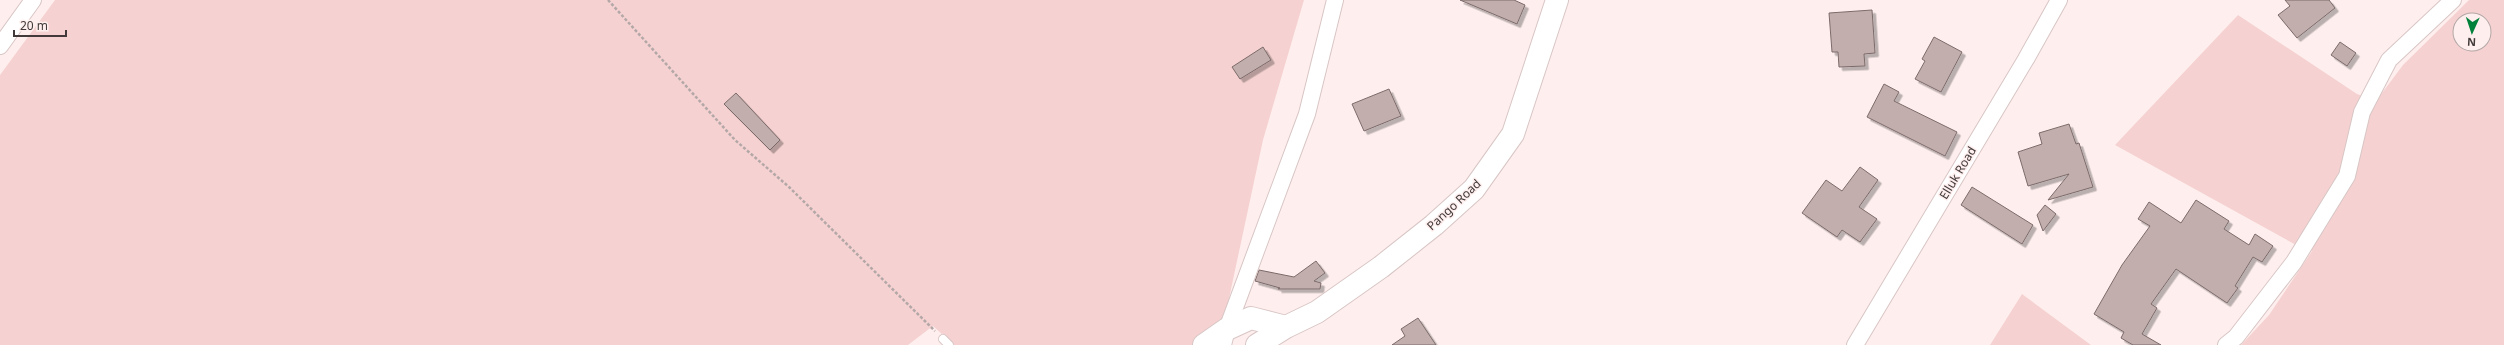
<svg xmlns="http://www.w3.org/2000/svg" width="2504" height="345" font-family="'Noto Sans',sans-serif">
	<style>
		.green { fill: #f5d2d1; fill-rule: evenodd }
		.building { fill: #c1aead; stroke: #7c6b6a; filter: url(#shadow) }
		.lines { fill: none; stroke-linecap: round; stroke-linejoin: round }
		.lane-casing { stroke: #d8c6c5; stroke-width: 10 }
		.street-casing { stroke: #d8c6c5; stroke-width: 18 }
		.secondary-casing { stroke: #d8c6c5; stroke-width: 24 }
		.path { stroke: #b4a7a7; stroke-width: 2.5; stroke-dasharray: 3 2; stroke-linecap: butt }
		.lane { stroke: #fff; stroke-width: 8 }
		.street { stroke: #fff; stroke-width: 16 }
		.secondary { stroke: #fff; stroke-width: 22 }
		.labels { text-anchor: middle; stroke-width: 3; stroke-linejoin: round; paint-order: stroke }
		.street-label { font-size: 12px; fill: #423a3a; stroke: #feefee }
	</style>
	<defs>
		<filter id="shadow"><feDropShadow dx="3.5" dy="3.5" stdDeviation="0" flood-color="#0004"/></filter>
	</defs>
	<rect width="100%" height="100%" fill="#feefee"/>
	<path class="green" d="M55,0H1304L1263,140L1219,345H954L933,326L908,345H0V75Z
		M2469,0H2504V345H2241L2269,315L2312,251L2296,245L2115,145L2238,15L2357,94L2376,101L2403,65ZM2460,20H2484V44H2460Z
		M2022,294L2091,345H1990Z"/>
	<path class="building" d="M1460,0H1514L1525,5L1517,24Z
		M2285,0H2329L2335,8L2297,38L2278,15L2290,6Z
		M1872,10L1875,53L1864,54L1865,66L1839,67L1838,52H1832L1829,13Z
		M1934,37L1962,52L1941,92L1915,79L1925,61L1922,59Z
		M2340,42L2356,53L2347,66L2331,55Z
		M1263,47L1271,60L1240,79L1232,67Z
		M1884,84L1899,92L1894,101L1957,132L1945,156L1867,117Z
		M1389,89L1401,116L1364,131L1352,104Z
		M736,93L780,140L770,150L724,104Z
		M2069,124L2076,144L2079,143L2093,187L2048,200L2069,174L2028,186L2018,152L2042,144L2039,133Z
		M1860,167L1878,180L1859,207L1877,219L1860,242L1842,230L1837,237L1802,213L1826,180L1842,191Z
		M1972,187L2033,225L2022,244L1961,205Z
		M2196,200L2229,221L2224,229L2249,245L2255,234L2273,246L2262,262L2253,257L2235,286L2238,288L2227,303L2176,269L2151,304L2157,308L2142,334L2161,345H2133L2121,338L2124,332L2094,314L2122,265L2150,226L2138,219L2149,202L2181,223Z
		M2045,205L2056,214L2043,231L2037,215Z
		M1316,261L1325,273L1314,281L1321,283L1320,289H1278L1280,288L1255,281L1259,270L1294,277Z
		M1418,318L1436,345H1392L1405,336L1401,329Z"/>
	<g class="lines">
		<defs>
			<path id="lane" d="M943,339L949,345"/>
			<path id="street" d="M0,46L33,0
				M1223,345L1227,329L1307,114L1335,0
				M1855,345L2026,59L2059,0
				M2226,345L2236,337L2294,262L2347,176L2362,112L2389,60L2453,0"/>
			<path id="secondary" d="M1204,345L1227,329L1251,318L1286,327
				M1257,345L1286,327L1317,312L1381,267L1434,225L1474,189L1513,134L1557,0"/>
		</defs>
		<use href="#lane" class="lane-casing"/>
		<use href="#street" class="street-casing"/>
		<use href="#secondary" class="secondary-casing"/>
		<path class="path" d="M608,0L735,140L789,187L935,331"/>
		<use href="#lane" class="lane"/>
		<use href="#street" class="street"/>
		<use href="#secondary" class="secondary"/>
	</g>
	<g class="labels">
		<g class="street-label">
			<text transform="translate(1958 173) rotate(-59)" y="4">Elluk Road</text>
			<text transform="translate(1454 205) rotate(-43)" y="4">Pango Road</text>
		</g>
	</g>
	<g transform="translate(2472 32) rotate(183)"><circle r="19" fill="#feefee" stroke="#b3a7a6"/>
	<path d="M0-3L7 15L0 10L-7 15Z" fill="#02813a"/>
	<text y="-6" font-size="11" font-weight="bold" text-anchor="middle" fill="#423a3a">N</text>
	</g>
	<path d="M14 30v6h52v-6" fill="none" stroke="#423a3a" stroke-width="2"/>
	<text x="20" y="30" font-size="12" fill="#423a3a" stroke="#feefee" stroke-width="3" paint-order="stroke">20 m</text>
</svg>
